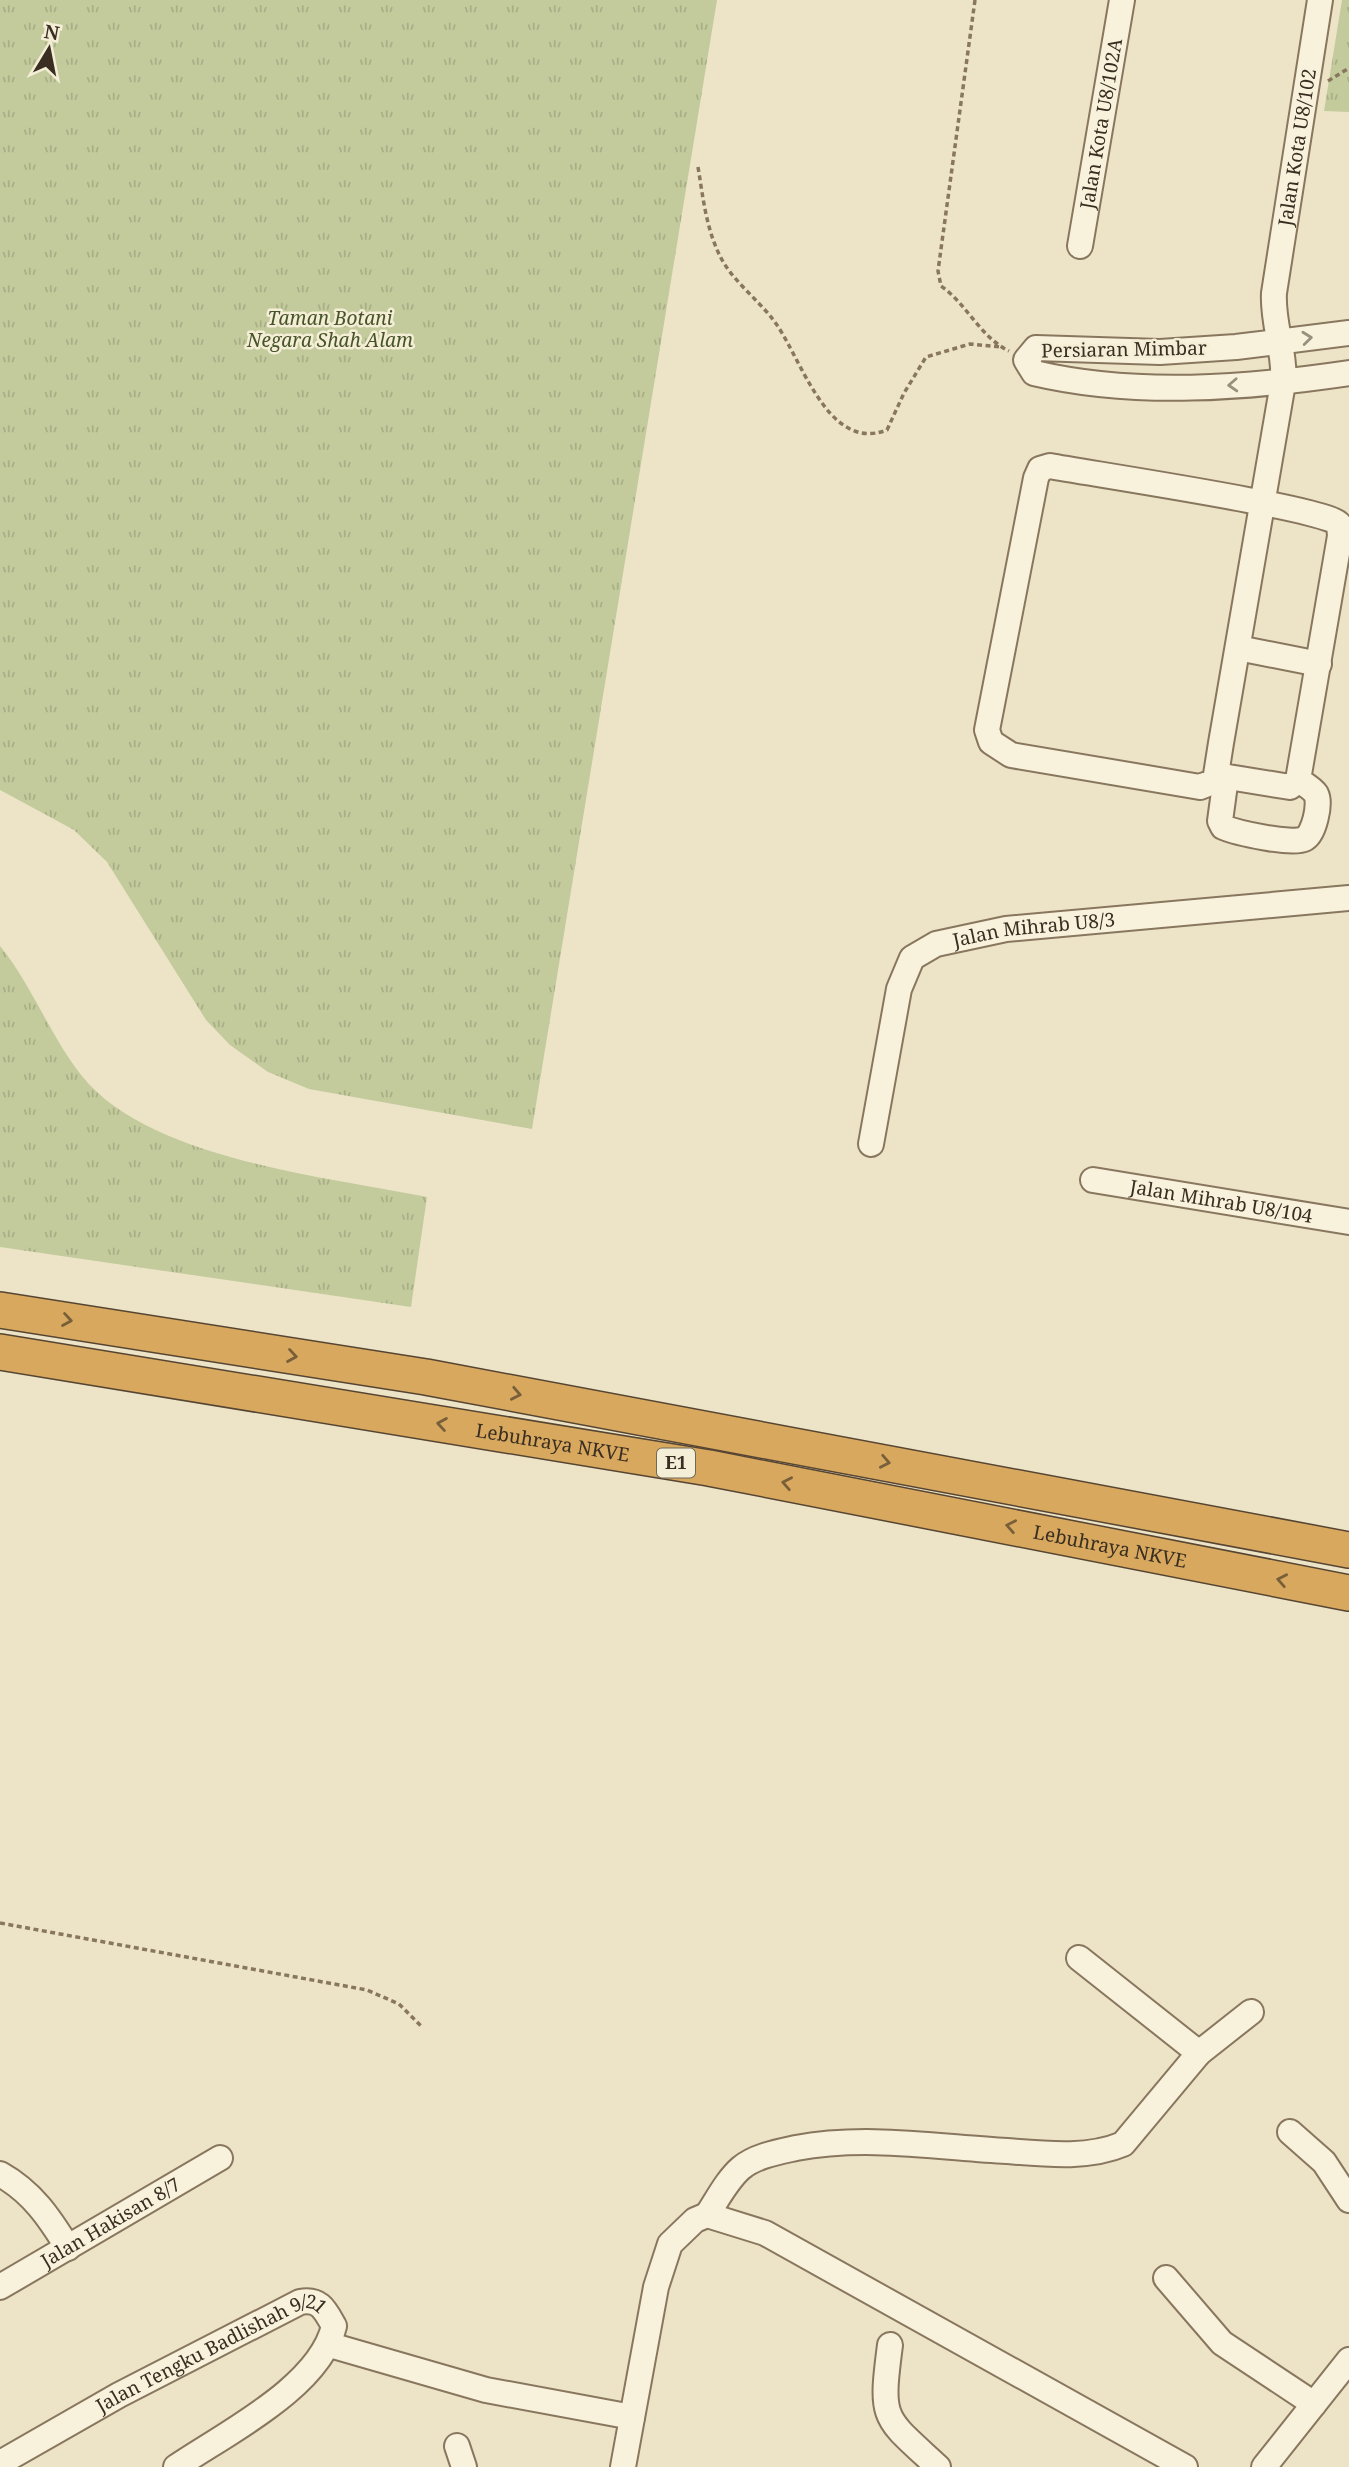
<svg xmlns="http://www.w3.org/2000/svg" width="1349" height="2467" font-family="'Noto Serif',serif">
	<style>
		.park { fill: url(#park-tufts) }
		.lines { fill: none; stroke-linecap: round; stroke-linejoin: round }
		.minor-casing { stroke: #88775e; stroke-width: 28 }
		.highway-casing { stroke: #564532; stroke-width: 38 }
		.path { stroke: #88775e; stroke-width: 3.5; stroke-dasharray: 5 3.5; stroke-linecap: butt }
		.minor { stroke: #f8f1db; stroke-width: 24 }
		.highway { stroke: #d7a85e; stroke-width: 35 }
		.oneway { stroke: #98907e }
		.oneway2 { stroke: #785f39 }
		.labels { text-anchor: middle; stroke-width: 5; stroke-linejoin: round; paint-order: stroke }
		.shield { fill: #f4eed7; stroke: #716858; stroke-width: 2 }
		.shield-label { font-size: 18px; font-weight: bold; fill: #392e21 }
		.street-label { font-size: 19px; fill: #392e21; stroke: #f4eed7 }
		.park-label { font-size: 19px; font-style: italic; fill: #475428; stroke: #f4eed7 }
	</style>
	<defs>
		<pattern id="park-tufts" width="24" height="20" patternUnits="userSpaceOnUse" patternTransform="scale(1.75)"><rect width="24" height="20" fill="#c3cb9c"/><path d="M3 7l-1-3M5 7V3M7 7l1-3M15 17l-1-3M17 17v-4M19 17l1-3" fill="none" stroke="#a8af86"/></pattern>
	</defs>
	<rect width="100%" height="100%" fill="#ede4c8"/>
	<path class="park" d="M0,0H717L532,1129L309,1089L268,1072L230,1045L206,1020L107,862L74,830L0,790Z
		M1342,0H1349V112L1324,111Z
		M0,946C32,985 50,1036 82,1076C148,1159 327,1177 427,1197L411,1307L0,1247Z"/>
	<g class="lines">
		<defs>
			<g id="minor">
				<path id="s1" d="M1080,246L1122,0"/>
				<path d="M1349,333L1236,347L1160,352L1036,348L1026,360L1034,373C1136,397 1247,388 1349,373"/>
				<path d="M1238,648L1319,664"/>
				<path id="s2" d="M1216,775L1290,787L1298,780L1340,536L1339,524C1329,509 1086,473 1050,466L1040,469L1036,478L987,730L991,742L1011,755L1200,787L1215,781L1221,743L1283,383C1286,353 1272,324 1274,293L1320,0"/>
				<path d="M1226,777L1220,821L1223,827C1237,833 1292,845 1304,839C1314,835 1321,803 1316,794C1312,788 1304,784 1298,780"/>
				<path id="s3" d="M871,1144L899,989L912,958L936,944L1006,929L1349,898"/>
				<path id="s4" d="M1093,1180L1349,1222"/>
				<path d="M1079,1958L1199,2053"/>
				<path d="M1290,2132L1324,2162L1349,2200"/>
				<path d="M0,2174C32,2192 49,2217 68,2248"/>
				<path d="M707,2215C717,2200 727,2180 741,2168C755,2156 778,2152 796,2148C865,2135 937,2147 1007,2151C1045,2154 1088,2159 1123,2144L1199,2053L1251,2012"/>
				<path d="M707,2215L765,2233L1185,2467"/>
				<path d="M1166,2278L1222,2343L1314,2404"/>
				<path id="s5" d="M0,2287L220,2158"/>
				<path d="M330,2345L486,2390L632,2417"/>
				<path d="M890,2345C880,2422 883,2416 938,2467"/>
				<path d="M457,2446L464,2467"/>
				<path id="s6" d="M0,2463L119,2395L300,2302C320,2298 325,2310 334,2326C320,2387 226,2433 176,2467"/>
				<path d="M623,2467L656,2287L670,2244L695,2220L707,2215"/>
				<path d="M1264,2467L1349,2360"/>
			</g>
			<g id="highway">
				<path d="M0,1310L426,1377L1349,1550"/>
				<path id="s7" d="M0,1352L709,1468L1349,1593"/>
			</g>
		</defs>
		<use href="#minor" class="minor-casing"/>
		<use href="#highway" class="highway-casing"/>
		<path class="path" d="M975,0L938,271L941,286C967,304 980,337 1009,351
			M1328,81L1349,68
			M698,167C703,197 706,228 720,256C731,279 755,297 771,317C800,351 825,454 887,430L904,393L926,357L970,344L1001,347
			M0,1923L367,1990L399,2004L423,2028"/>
		<use href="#minor" class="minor"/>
		<use href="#highway" class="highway"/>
	</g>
	<defs><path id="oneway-chevron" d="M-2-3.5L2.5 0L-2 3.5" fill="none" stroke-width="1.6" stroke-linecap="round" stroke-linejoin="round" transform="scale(1.75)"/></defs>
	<g class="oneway">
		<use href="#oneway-chevron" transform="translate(1307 338) rotate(-6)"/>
		<use href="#oneway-chevron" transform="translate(1233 385) rotate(177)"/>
	</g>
	<g class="oneway2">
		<use href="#oneway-chevron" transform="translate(67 1320) rotate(9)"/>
		<use href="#oneway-chevron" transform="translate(292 1356) rotate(9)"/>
		<use href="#oneway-chevron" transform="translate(516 1394) rotate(11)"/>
		<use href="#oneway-chevron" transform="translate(442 1424) rotate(-171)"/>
		<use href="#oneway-chevron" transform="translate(885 1462) rotate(11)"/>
		<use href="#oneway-chevron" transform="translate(787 1483) rotate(-169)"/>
		<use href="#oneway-chevron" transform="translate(1011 1526) rotate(-169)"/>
		<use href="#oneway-chevron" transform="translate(1282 1580) rotate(-169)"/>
	</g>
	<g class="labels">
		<rect class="shield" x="657" y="1448.5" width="38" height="29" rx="5"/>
		<g class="shield-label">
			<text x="676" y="1469">E1</text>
		</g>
		<g class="street-label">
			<text dy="7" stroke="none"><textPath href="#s1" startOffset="124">Jalan Kota U8/102A</textPath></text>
			<text dy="7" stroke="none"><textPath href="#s2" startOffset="1804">Jalan Kota U8/102</textPath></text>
			<text transform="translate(1124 349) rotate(-1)" y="7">Persiaran Mimbar</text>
			<text dy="7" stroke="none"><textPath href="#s3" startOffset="318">Jalan Mihrab U8/3</textPath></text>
			<text dy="7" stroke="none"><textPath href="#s4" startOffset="130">Jalan Mihrab U8/104</textPath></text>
			<text dy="7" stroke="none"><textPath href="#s7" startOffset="560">Lebuhraya NKVE</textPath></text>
			<text dy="7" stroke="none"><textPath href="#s7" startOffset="1127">Lebuhraya NKVE</textPath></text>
			<text dy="7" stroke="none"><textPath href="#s5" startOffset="128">Jalan Hakisan 8/7</textPath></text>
			<text dy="7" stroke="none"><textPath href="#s6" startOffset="240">Jalan Tengku Badlishah 9/21</textPath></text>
		</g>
		<g class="park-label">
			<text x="330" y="325">Taman Botani<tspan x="330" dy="22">Negara Shah Alam</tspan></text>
		</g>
	</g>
	<g transform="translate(49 49) rotate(10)" stroke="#f4eed7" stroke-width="5" paint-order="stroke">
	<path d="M0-5L12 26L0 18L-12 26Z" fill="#392e21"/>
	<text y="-10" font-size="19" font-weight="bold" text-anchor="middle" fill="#392e21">N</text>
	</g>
</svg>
